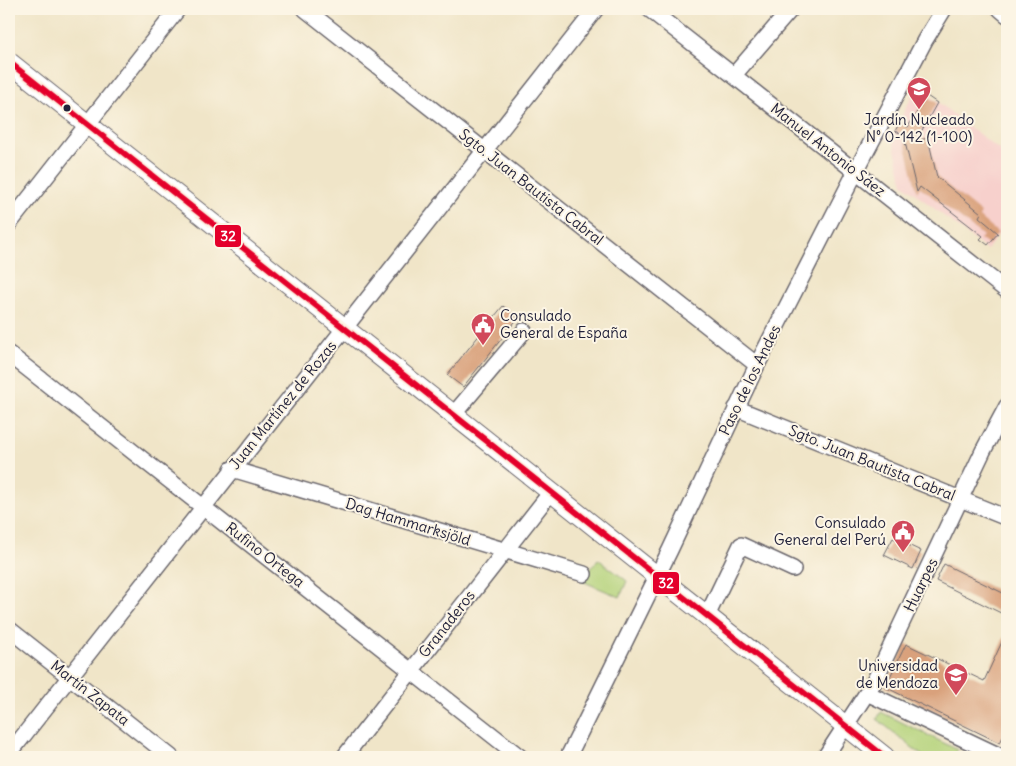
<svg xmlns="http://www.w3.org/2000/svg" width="1016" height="766" font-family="Delius,sans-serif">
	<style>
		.built { fill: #f7d0cc }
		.green { fill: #b3d279; stroke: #6a7a5a }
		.building { fill: #d9a17c }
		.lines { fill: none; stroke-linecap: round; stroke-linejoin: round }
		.minor-casing { stroke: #6a666c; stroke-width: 18 }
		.major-casing { stroke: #6a666c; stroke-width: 21 }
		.minor { stroke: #fff; stroke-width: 15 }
		.major { stroke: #fff; stroke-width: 19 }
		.bus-1-casing { stroke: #fcf5e5; stroke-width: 10 }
		.bus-1 { stroke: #e4002b; stroke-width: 6 }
		.bus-dot { fill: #22223b; stroke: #fcf5e5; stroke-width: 2 }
		.labels { text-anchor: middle; stroke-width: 4; stroke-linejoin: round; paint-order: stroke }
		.poi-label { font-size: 15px; fill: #22223b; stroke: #fcf5e5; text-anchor: end }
		.street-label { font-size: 15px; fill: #22223b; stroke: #fcf5e5 }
		.line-badge { stroke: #fcf5e5; stroke-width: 2 }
		.badge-label { font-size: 14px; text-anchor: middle; font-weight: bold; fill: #fff }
	</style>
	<rect width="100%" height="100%" fill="#fcf5e5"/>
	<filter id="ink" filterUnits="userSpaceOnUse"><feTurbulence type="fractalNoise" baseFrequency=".02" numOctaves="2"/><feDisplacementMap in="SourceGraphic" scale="10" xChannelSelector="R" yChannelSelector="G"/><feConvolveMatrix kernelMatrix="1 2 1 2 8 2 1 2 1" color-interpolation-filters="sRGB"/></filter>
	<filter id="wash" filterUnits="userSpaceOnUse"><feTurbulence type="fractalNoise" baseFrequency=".0096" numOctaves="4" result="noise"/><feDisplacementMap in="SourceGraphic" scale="20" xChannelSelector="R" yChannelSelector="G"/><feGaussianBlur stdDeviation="1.12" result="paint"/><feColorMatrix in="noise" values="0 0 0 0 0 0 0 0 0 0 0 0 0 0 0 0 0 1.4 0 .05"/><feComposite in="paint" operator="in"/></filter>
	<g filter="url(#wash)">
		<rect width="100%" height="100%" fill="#f0e5c8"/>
		<path class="built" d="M917,86L1007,156V223L987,250L903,184L892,136Z"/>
		<path class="green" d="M598,559L627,581L620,597L582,581Z
			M881,712L958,750L953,757H924L877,719Z"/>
		<g id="blocks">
			<path class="building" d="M927,96L937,103L916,141L928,138L937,177L981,213L979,217L998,233L988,245L980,239L983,236L920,187L917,192L903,134L895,131L900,122L908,127Z
				M503,306L518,318L463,387L447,375Z
				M893,538L921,551L913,569L884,555Z
				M944,564L1007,595V616L936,581Z
				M1007,631V728L1000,743L885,687L906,644L984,681Z"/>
		</g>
	</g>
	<g filter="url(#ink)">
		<use href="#blocks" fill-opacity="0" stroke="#6a666c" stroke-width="1"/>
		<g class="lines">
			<defs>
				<path id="minor" d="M305,9L757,365
					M649,9L1007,291
					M1000,9L1007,15
					M734,75L791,9
					M9,224L178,9
					M9,354L520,757
					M736,408L1007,518
					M453,415L524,331
					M232,469L584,574
					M707,616L741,545L793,569
					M9,629L171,757
					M867,693L1002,757
					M9,754L596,9
					M344,757L551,492
					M568,757L670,550L757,365L856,171L925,40L944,9
					M825,757L874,682L983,451L1007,406"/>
				<path id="major" d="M9,62L885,757"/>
			</defs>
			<use href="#minor" class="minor-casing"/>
			<use href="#major" class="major-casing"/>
			<use href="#minor" class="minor"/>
			<use href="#major" class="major"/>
			<defs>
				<path id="bus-1" d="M9,62L885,757"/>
			</defs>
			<use href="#bus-1" class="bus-1-casing"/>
			<use href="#bus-1" class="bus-1"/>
		</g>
	</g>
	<defs>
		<symbol id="school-pin" viewBox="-11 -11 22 30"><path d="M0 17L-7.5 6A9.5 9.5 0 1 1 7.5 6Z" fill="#d1495b" stroke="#fcf5e5"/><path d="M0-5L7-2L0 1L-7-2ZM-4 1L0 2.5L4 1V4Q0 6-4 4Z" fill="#fff"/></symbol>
		<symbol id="civic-pin" viewBox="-11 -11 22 30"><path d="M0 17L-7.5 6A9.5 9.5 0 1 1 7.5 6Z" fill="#d1495b" stroke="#fcf5e5"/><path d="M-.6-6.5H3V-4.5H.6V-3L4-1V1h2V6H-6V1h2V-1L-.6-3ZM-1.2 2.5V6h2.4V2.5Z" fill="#fff"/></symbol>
		<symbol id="university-pin" viewBox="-11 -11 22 30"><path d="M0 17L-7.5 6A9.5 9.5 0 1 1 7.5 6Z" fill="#d1495b" stroke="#fcf5e5"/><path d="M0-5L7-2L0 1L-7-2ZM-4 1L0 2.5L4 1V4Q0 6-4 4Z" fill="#fff"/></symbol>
	</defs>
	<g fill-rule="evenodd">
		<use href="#school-pin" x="905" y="75" width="28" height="38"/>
		<use href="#civic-pin" x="469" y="311" width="28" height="38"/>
		<use href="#civic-pin" x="889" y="518" width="28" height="38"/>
		<use href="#university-pin" x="942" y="661" width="28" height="38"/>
	</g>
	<circle class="bus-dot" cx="67" cy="108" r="4.5"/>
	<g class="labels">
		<g class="poi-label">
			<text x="919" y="125" text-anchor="middle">Jardín Nucleado<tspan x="919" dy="17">N° 0-142 (1-100)</tspan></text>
			<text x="500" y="321" text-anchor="start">Consulado<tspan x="500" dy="17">General de España</tspan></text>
			<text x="886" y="528">Consulado<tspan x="886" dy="17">General del Perú</tspan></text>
			<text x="938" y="671">Universidad<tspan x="938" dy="17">de Mendoza</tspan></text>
		</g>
		<g class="street-label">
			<text transform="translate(828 150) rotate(38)" y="5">Manuel Antonio Sáez</text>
			<text transform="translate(531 187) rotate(38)" y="5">Sgto. Juan Bautista Cabral</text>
			<text transform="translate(750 380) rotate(-64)" y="5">Paso de los Andes</text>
			<text transform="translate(283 405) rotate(-51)" y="5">Juan Martínez de Rozas</text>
			<text transform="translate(872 463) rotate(22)" y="5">Sgto. Juan Bautista Cabral</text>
			<text transform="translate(408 522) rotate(17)" y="5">Dag Hammarksjöld</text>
			<text transform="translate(265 555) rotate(38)" y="5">Rufino Ortega</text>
			<text transform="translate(921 585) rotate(-64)" y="5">Huarpes</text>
			<text transform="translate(447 624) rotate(-52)" y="5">Granaderos</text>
			<text transform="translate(90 693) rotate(38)" y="5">Martín Zapata</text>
		</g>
	</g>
	<g class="line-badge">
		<rect x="214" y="224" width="28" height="24" rx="5" fill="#e4002b"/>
		<rect x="652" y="571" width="28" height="24" rx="5" fill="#e4002b"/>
	</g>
	<g class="badge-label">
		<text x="228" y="241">32</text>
		<text x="666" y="588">32</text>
	</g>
	<rect width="1016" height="766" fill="none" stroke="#fcf5e5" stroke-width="30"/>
</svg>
